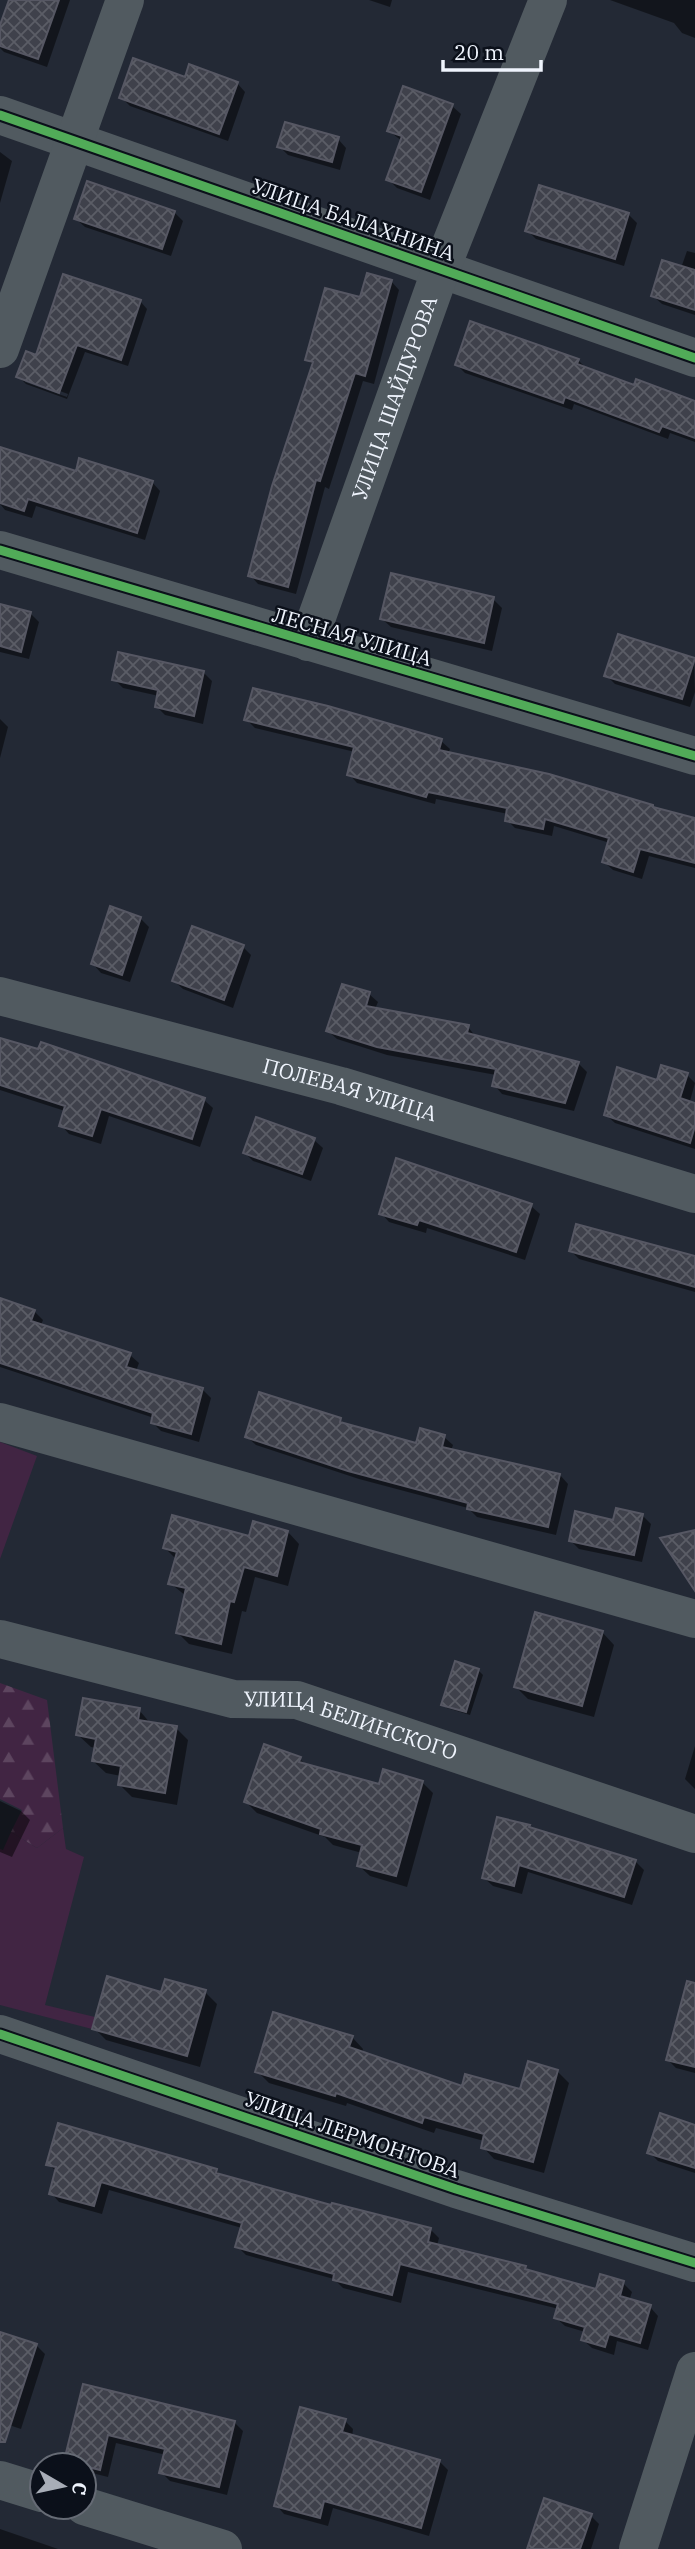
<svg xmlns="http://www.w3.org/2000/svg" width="695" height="2549" font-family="'IBM Plex Serif',serif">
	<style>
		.green { fill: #412543 }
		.forest { fill: url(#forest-firs) }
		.shadow { fill: #0007; fill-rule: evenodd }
		.building { fill: url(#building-cross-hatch); stroke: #565763; stroke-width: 2 }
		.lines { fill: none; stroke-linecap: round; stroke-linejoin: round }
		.minor { stroke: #515a60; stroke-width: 38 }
		.cycleway-casing { stroke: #0b101a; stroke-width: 13 }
		.cycleway { stroke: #51ab58; stroke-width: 9 }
		.labels { text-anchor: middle; stroke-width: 5; stroke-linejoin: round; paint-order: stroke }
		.street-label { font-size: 21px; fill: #eff4fd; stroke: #0b101a }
	</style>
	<defs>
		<pattern id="forest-firs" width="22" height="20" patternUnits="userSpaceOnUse" patternTransform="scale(1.75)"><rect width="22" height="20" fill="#412543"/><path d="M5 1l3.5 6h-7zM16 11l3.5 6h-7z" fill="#5d455f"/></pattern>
		<pattern id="building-cross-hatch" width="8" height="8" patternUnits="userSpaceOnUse" patternTransform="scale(1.75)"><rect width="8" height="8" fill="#3f414b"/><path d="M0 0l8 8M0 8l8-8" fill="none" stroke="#5b5d66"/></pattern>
	</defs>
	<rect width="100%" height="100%" fill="#232935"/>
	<path class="green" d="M0,1442L37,1456L0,1559Z
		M63,1828L66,1849L84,1857L45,2005L95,2017L92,2029L0,2005V1849L3,1850L11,1832L37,1848Z"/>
	<path class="forest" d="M0,1683L47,1700L63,1828L37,1848L11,1832L22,1810L0,1799Z"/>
	<path class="shadow" d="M11,0H70L47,67L4,52L0,48V31Z
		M369,0H392L390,7Z
		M610,0H695V38L682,33L674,23Z
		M186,79L237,83L245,92L228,141L130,106L121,97Z
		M452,106L461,114L430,200L397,188L388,179L402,141L389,131Z
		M338,139L346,148L340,170L288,155L279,146Z
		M0,152L12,161L0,203Z
		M174,212L183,221L171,256L85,227L76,219Z
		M628,214L637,223L624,266L536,239L527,230Z
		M687,251L695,253V315L662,304L653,296L681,268Z
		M391,281L399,290L374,384L363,381L329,489L325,487L296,594L258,584L250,575L314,366L307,360L361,300Z
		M140,301L147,309L128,366L85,352L67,399L26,384L18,376ZM25,378L68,394L67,397L25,382Z
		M578,360L587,369L635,387L695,403V442L670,433L668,439L574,404L572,410L465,373L457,365Z
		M0,449L77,473L152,482L160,491L145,540L36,506L32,518L5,510L0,504Z
		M493,599L502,608L492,651L391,627L382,619Z
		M0,606L30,613L39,622L29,659L0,652Z
		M694,659L695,692L690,707L615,684L606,675Z
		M203,672L212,681L203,724L165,715L157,707L159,696L123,688L114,679Z
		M0,719L8,727L0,758Z
		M246,719L441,741L450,749L448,754L695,820V868L649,856L642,879L613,870L604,862L610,843L554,826L552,836L515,828L507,820L508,814L436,799L435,804L357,783L349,774L355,752L255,728Z
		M140,918L149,927L130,982L101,973L93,964Z
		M243,947L251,955L233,1008L183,989L174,981Z
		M369,994L378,1002L375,1009L468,1027L476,1037L578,1063L587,1072L574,1111L502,1094L494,1085L496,1075L387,1055L337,1039L328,1031Z
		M0,1040L204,1100L213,1108L200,1147L109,1116L101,1144L69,1134L61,1125L65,1111L0,1090Z
		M687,1075L695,1083L690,1101L695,1102V1149L615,1123L606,1115L658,1082Z
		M314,1140L323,1148L311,1181L253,1161L245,1153Z
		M531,1206L540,1214L525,1260L427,1228L426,1233L389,1222L381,1213Z
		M571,1251L695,1257V1292L579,1259Z
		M0,1300L34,1311L43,1320L41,1325L130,1355L139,1363L136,1371L203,1390L211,1398L199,1442L161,1431L153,1423L154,1418L0,1367Z
		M340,1420L346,1426L417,1445L444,1437L453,1445L451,1451L560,1475L568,1484L556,1535L477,1517L468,1508L359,1479L256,1445L247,1437Z
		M642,1515L651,1524L642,1562L579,1549L570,1540L614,1522Z
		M288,1532L299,1544L288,1586L255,1577L246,1612L242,1611L232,1654L189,1644L178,1633L186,1596L170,1583L177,1560L165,1548Z
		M602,1632L614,1645L594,1717L528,1699L516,1687Z
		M479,1671L483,1675L470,1715L447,1708L443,1704Z
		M139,1710L151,1724L176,1728L188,1740L177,1805L132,1797L119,1784L121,1776L106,1773L93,1761L96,1748L91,1747L78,1735Z
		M695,1746V1789L685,1779Z
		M300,1759L307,1766L381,1786L422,1782L433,1793L407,1887L370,1876L358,1865L362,1853L333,1845L325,1837L257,1813L246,1802Z
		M0,1801L21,1811L30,1820L12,1857L0,1852Z
		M529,1826L532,1829L635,1861L644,1870L632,1905L528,1872L522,1894L493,1886L484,1878Z
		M205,1992L217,2004L200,2067L106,2040L94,2028L162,1994Z
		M695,1995V2073L676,2068L667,2059Z
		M352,2037L363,2049L362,2053L463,2088L521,2091L557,2071L569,2083L544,2173L494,2159L483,2147L484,2141L436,2128L434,2133L347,2103L346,2106L269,2083L257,2071Z
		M695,2127V2173L658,2161L649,2152Z
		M48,2164L216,2170L223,2177L332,2208L430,2229L439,2238L437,2246L525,2267L529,2272L597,2292L623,2283L632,2292L629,2301L650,2307L658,2316L648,2350L617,2341L614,2355L592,2348L583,2340L585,2332L565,2326L556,2318L559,2309L408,2272L401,2303L343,2288L334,2279L246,2255L237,2246L242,2228L109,2190L102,2214L59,2202L51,2193L57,2172Z
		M36,2345L45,2354L21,2429L0,2422V2350Z
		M84,2386L234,2422L243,2431L227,2495L170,2481L161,2472L166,2455L116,2443L108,2477L84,2471V2465H71L66,2460Z
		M345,2421L353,2429L352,2437L439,2461L448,2470L429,2536L333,2508L328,2526L284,2514L276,2505Z
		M591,2516L599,2524L591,2549H535Z
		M0,2529L58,2549H0Z"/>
	<path class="building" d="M9,0H59L38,59L0,46V25Z
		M133,58L185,77L189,64L238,82L219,134L119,98Z
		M403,86L453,104L421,192L386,180L402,136L387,131Z
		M285,122L339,137L332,162L277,147Z
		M87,181L175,211L162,249L74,219Z
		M539,185L629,213L615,259L525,231Z
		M662,260L695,270V310L651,296Z
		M367,273L392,280L365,376L355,373L320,481L316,480L288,587L248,576L272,486L313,362L305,360L325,288L360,297Z
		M63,274L141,300L121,360L77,345L59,393L16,377L26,351L36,355Z
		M470,321L579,359L577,364L634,385L636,379L695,401V438L662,426L659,432L565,397L563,403L455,365Z
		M0,447L76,471L79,458L153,481L137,533L28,499L24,511L0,503Z
		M391,573L494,597L484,643L380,619Z
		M0,604L31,612L21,652L0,646Z
		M618,634L695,658L682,699L604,676Z
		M118,652L204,671L194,716L155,707L158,690L112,680Z
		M253,688L328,706L442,739L439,750L549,774L653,805V807L695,818V863L640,849L633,872L602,862L609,838L545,819L543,829L505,821L507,808L428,792L426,797L347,775L354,747L244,720Z
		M110,906L141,917L122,975L91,964Z
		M192,926L244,945L224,1000L172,981Z
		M342,984L370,992L366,1006L469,1025L467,1033L579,1062L565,1103L492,1086L496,1069L377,1047L326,1031Z
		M0,1038L38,1049L41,1042L205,1098L192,1139L101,1109L92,1136L59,1126L65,1106L0,1085Z
		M661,1065L688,1073L680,1098L695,1103V1126L690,1143L604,1115L617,1067L657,1080Z
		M256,1117L315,1138L302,1174L243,1153Z
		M396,1158L532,1204L516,1252L419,1220L417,1225L379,1214Z
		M576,1224L695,1256V1287L569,1251Z
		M0,1298L35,1310L31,1321L131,1353L126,1367L203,1388L191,1434L151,1423L153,1413L0,1363Z
		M259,1392L341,1418L340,1422L416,1443L420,1428L445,1435L442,1447L560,1474L548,1527L467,1509L468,1503L348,1471L245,1437Z
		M616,1508L643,1514L634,1555L569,1541L575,1511L613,1520Z
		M172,1515L249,1536L253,1521L288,1531L277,1576L244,1567L234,1602L230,1601L221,1644L176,1633L186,1588L168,1584L177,1552L163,1548Z
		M695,1530V1591L660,1538Z
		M535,1612L603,1631L582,1706L514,1687Z
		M455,1661L479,1669L466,1712L441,1705Z
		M83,1698L140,1708L138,1720L177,1726L165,1793L118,1785L121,1766L92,1761L96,1739L76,1735Z
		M264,1744L301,1757L299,1762L379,1784L383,1769L423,1781L396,1876L357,1866L362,1845L320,1834L321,1829L244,1802Z
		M497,1817L530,1825L529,1827L636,1860L624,1897L519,1865L514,1886L482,1878Z
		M107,1976L161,1992L165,1979L206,1990L187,2056L92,2029Z
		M687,1981L695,1983V2067L666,2060Z
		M273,2012L353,2036L349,2047L462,2086L465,2074L520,2089L528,2061L558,2070L533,2162L481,2148L484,2134L424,2117L422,2123L336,2093L335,2096L255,2072Z
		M660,2113L695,2125V2168L647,2153Z
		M58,2123L217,2169L216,2173L331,2205L332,2203L431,2228L428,2242L526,2266L525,2269L596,2289L600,2274L624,2281L620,2296L651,2305L640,2343L609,2334L605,2347L581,2340L585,2327L554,2318L558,2304L400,2264L392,2295L333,2280L334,2274L235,2247L242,2223L101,2182L94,2206L49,2194L56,2167L46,2165Z
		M0,2332L37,2344L5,2442H0Z
		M83,2384L235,2421L219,2487L159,2473L165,2449L108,2435L100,2470L64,2461Z
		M300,2407L346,2419L342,2432L440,2460L421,2528L324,2501L320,2518L274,2506Z
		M544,2498L592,2514L580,2549H527Z"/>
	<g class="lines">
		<g class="minor">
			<path d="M0,115L695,358"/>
			<path d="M0,349L125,0"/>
			<path d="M0,550L695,756"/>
			<path id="s1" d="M308,642L441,269L548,0"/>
			<path id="s2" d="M0,996L341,1086L695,1194"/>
			<path d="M0,1422L695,1619"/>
			<path id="s3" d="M0,1639L233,1699L297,1700L695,1834"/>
			<path d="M0,2034L456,2189L695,2263"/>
			<path d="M0,2480L42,2493"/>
			<path d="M84,2506L223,2549"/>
			<path d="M638,2549L695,2371"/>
		</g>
		<defs>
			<path id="cycleway" d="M0,115L695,358
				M0,550L695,756
				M0,2034L456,2189L695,2263"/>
		</defs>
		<use href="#cycleway" class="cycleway-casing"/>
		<use href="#cycleway" class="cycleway"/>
	</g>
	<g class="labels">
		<g class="street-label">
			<text transform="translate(353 220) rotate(19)" y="7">УЛИЦА БАЛАХНИНА</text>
			<text dy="7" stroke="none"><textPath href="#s1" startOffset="259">УЛИЦА ШАЙДУРОВА</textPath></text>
			<text transform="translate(352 637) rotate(16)" y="7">ЛЕСНАЯ УЛИЦА</text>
			<text dy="7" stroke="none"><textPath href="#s2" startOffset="362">ПОЛЕВАЯ УЛИЦА</textPath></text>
			<text dy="7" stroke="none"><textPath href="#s3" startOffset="362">УЛИЦА БЕЛИНСКОГО</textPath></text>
			<text transform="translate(352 2135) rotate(19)" y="7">УЛИЦА ЛЕРМОНТОВА</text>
		</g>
	</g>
	<g transform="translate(63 2486) rotate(99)"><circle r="33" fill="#0b101a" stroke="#666b75" stroke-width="2"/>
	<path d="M0-5L12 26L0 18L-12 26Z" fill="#a8adb7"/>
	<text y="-10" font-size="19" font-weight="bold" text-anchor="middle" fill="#eff4fd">С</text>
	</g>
	<path d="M443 60v10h98v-10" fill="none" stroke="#eff4fd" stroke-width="3.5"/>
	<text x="454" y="60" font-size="21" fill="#eff4fd" stroke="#0b101a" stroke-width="5" paint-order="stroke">20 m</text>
</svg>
